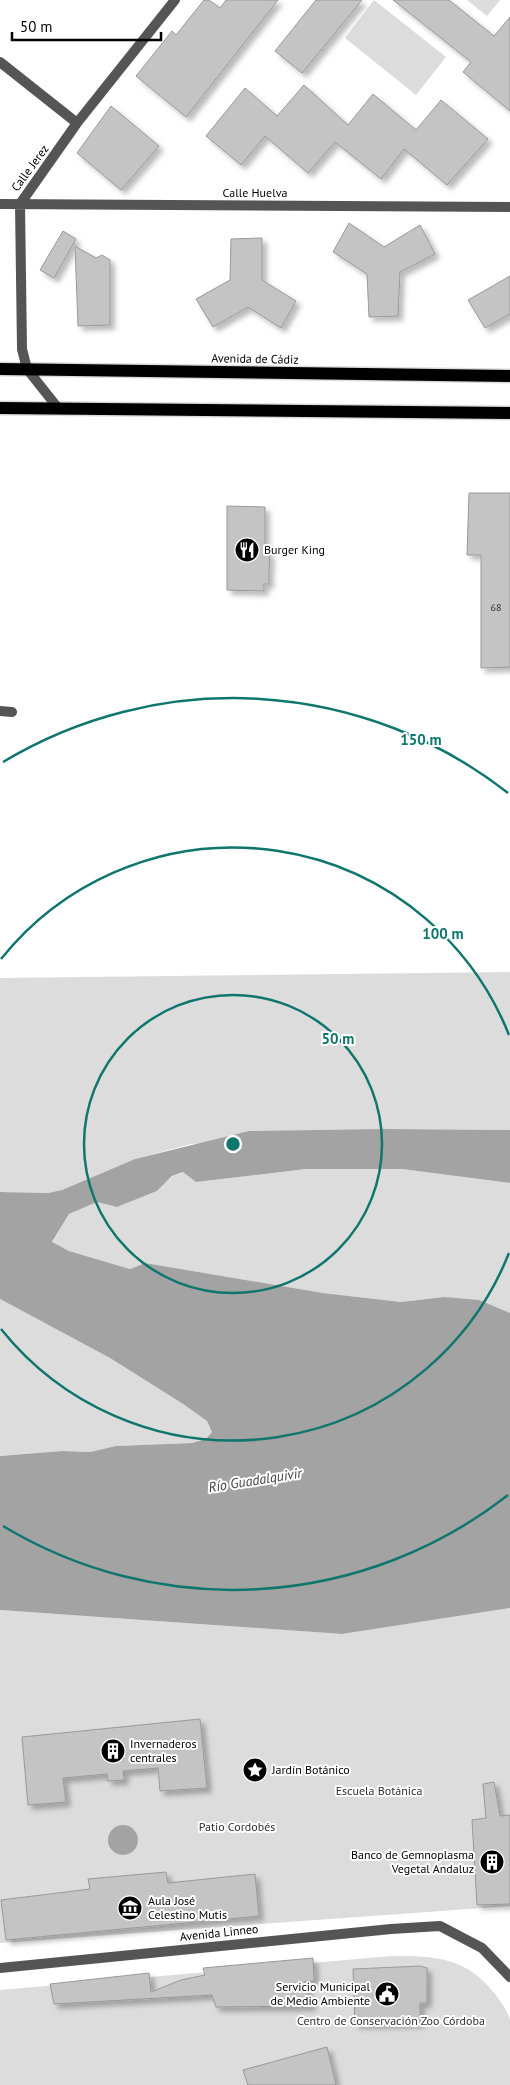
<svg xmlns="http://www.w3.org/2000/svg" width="510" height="2085" font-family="'PT Sans',sans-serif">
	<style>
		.green { fill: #dcdcdc }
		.water { fill: #a3a3a3 }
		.building { fill: #c4c4c4; stroke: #999; filter: url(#shadow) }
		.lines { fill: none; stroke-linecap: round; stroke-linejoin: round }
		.primary-casing { stroke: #dbdbdb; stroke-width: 15 }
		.minor { stroke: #555; stroke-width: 10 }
		.tertiary { stroke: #555; stroke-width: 10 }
		.primary { stroke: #000; stroke-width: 12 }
		.ring { fill: none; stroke: #0f766e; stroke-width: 2.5 }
		.labels { text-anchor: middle; stroke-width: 4; stroke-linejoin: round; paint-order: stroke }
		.number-label { font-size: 10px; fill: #313131 }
		.street-label { font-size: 12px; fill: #000; stroke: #fff }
		.poi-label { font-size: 12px; fill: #000; stroke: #fff; text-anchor: start }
		.park-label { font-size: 12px; fill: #333; stroke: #fff }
		.water-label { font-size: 14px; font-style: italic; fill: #444; stroke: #fff }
		.centre { fill: #0f766e; stroke: #fff; stroke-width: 2.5 }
		.ring-label { font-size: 15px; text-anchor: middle; font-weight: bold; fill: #0f766e; stroke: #fff; stroke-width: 4; stroke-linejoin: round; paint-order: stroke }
	</style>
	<defs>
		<filter id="shadow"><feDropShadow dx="4.5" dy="4.5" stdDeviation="2.5" flood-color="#0004"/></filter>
	</defs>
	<rect width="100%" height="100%" fill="#fff"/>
	<path class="green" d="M374,0L446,57L416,95L345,38Z
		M467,0H500L487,16Z
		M510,972V1130L387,1129L191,1144L135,1159L62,1190L48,1193L0,1192V978Z
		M306,1169H402L510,1183V1313L444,1297L401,1302L323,1293L145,1263L130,1269L69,1251L52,1243L69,1214L97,1202L117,1207L157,1191L173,1176L184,1172L196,1182Z
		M0,1299L110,1358L183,1404L207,1421L212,1432L206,1439L192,1443L116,1446L90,1452L62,1451L0,1456Z
		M510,1608V1906L0,1943V1610L342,1634Z
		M392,1956C436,1956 466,1957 495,1994C500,2001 508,2011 510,2020C510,2038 510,2066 510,2085H0V1990Z"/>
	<path class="water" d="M387,1129L510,1130V1183L402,1169H306L196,1182L183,1172L172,1176L157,1191L117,1207L97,1202L69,1214L52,1242L69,1251L130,1269L145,1263L323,1293L401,1302L444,1297L479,1300L510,1313V1608L342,1634L0,1610V1456L62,1451L90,1452L116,1446L192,1443L206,1439L212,1432L207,1421L183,1404L110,1358L0,1299V1192L48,1193L62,1190L135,1159L249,1131Z
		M108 1840a15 15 0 1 1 30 0a15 15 0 1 1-30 0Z"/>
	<path class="building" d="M204,0H209L220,8L226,0H278L186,117L136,76L172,31L176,35Z
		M316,0H362L302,73L275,51Z
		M393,0H449L494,36L510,17V111L463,72L471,62Z
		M304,85L348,125L373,94L416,130L441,100L488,139L447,185L404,149L381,179L335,142L308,173L265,136L241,165L206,136L245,88L277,116Z
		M111,106L159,146L121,190L77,153Z
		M349,223L384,247L420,225L435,254L400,272L398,316L369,317L367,274L333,252Z
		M63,231L76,239L54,278L40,270Z
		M262,238V280L296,301L281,328L248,307L213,327L196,299L230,280L231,239Z
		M75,246L96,258L102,255L110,260V325L78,326Z
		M510,276V314L485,328L468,300Z
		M469,493H510V667L481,668V555H467Z
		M227,506L265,507V546H267V554H270L269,570V584H264V591L227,590Z
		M200,1719L207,1788L160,1791L158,1768L123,1771L124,1780L108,1781L107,1774L63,1778L66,1802L28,1805L22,1737Z
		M494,1782L500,1816L510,1815V1904L477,1905L472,1820L486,1818L483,1784Z
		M166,1872L168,1883L255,1874L259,1916L6,1940L1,1900L90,1889L88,1879Z
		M313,1958L314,1981L304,1982L312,2006L216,2007L212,1995L54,2004L50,1984L149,1973L151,1992L181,1980L205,1975L203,1968Z
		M420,1966L427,1968V2003H420V2023L355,2024L353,1969Z
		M327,2047L336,2085H248L243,2070Z"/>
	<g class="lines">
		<defs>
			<path id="primary" d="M0,369L510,376
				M0,408L510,413"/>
		</defs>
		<use href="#primary" class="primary-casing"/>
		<path class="minor" d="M0,62L77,123
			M0,204L510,207
			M58,408L27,369L22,349L20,204L77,123L175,0
			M0,711L12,712"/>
		<path class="tertiary" d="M0,1968L391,1929L440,1926L482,1948L510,1977"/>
		<use href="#primary" class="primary"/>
	</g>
	<g class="ring">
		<circle cx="233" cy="1144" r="149"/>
		<path d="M509 1253A297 297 0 0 1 1 1329M1 959A297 297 0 0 1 509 1035"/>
		<path d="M508 1495A446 446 0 0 1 3 1526M3 762A446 446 0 0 1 508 793"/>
	</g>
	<defs>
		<symbol id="restaurant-disc" viewBox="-11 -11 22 22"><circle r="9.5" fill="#000" stroke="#fff"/><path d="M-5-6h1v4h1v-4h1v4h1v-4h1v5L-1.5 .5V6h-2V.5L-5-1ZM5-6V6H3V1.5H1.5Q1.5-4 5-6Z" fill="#fff"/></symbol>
		<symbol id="building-disc" viewBox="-11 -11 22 22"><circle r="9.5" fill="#000" stroke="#fff"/><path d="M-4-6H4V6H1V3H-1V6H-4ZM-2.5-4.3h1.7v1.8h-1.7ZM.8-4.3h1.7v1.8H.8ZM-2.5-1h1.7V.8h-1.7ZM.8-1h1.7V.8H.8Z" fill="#fff"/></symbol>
		<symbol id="sight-disc" viewBox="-11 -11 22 22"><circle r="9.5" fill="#000" stroke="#fff"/><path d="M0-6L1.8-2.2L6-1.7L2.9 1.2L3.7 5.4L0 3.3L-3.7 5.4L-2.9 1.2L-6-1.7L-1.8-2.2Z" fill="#fff"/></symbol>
		<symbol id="museum-disc" viewBox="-11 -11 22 22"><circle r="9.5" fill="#000" stroke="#fff"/><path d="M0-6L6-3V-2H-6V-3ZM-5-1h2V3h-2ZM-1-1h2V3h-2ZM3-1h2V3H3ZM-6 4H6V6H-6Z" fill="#fff"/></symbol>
		<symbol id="civic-disc" viewBox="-11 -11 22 22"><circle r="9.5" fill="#000" stroke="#fff"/><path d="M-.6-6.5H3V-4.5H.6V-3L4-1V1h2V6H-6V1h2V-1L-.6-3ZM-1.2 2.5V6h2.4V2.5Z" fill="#fff"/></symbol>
	</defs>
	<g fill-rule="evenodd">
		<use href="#restaurant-disc" x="233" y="536" width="28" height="28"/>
		<use href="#building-disc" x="99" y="1737" width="28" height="28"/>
		<use href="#sight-disc" x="241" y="1756" width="28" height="28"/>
		<use href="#building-disc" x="478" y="1848" width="28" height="28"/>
		<use href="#museum-disc" x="116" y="1894" width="28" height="28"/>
		<use href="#civic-disc" x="373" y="1980" width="28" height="28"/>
	</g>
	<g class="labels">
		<g class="number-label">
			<text x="496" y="611">68</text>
		</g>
		<g class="street-label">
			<text transform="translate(30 168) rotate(-54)" y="4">Calle Jerez</text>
			<text x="255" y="197">Calle Huelva</text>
			<text transform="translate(255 359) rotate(1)" y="4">Avenida de Cádiz</text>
			<text transform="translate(219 1933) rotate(-6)" y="4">Avenida Linneo</text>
		</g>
		<g class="poi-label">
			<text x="264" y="554">Burger King</text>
			<text x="130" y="1748">Invernaderos<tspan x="130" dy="14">centrales</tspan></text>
			<text x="272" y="1774">Jardín Botánico</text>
			<text x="474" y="1859" text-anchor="end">Banco de Gemnoplasma<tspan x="474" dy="14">Vegetal Andaluz</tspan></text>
			<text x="148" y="1905">Aula José<tspan x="148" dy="14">Celestino Mutis</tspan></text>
			<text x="370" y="1991" text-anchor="end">Servicio Municipal<tspan x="370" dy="14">de Medio Ambiente</tspan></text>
		</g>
		<g class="park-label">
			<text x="379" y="1795">Escuela Botánica</text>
			<text x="237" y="1831">Patio Cordobés</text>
			<text x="391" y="2025">Centro de Conservación Zoo Córdoba</text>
		</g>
		<g class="water-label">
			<text transform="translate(255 1480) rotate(-9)" y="5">Río Guadalquivir</text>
		</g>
	</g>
	<circle cx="233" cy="1144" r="8" class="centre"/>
	<g class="ring-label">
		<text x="421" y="745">150 m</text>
		<text x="443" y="939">100 m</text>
		<text x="338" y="1044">50 m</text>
	</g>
	<path d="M12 32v8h149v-8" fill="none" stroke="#000000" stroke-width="2.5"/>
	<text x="20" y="32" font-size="15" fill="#000000" stroke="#ffffff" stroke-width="4" paint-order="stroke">50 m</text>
</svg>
